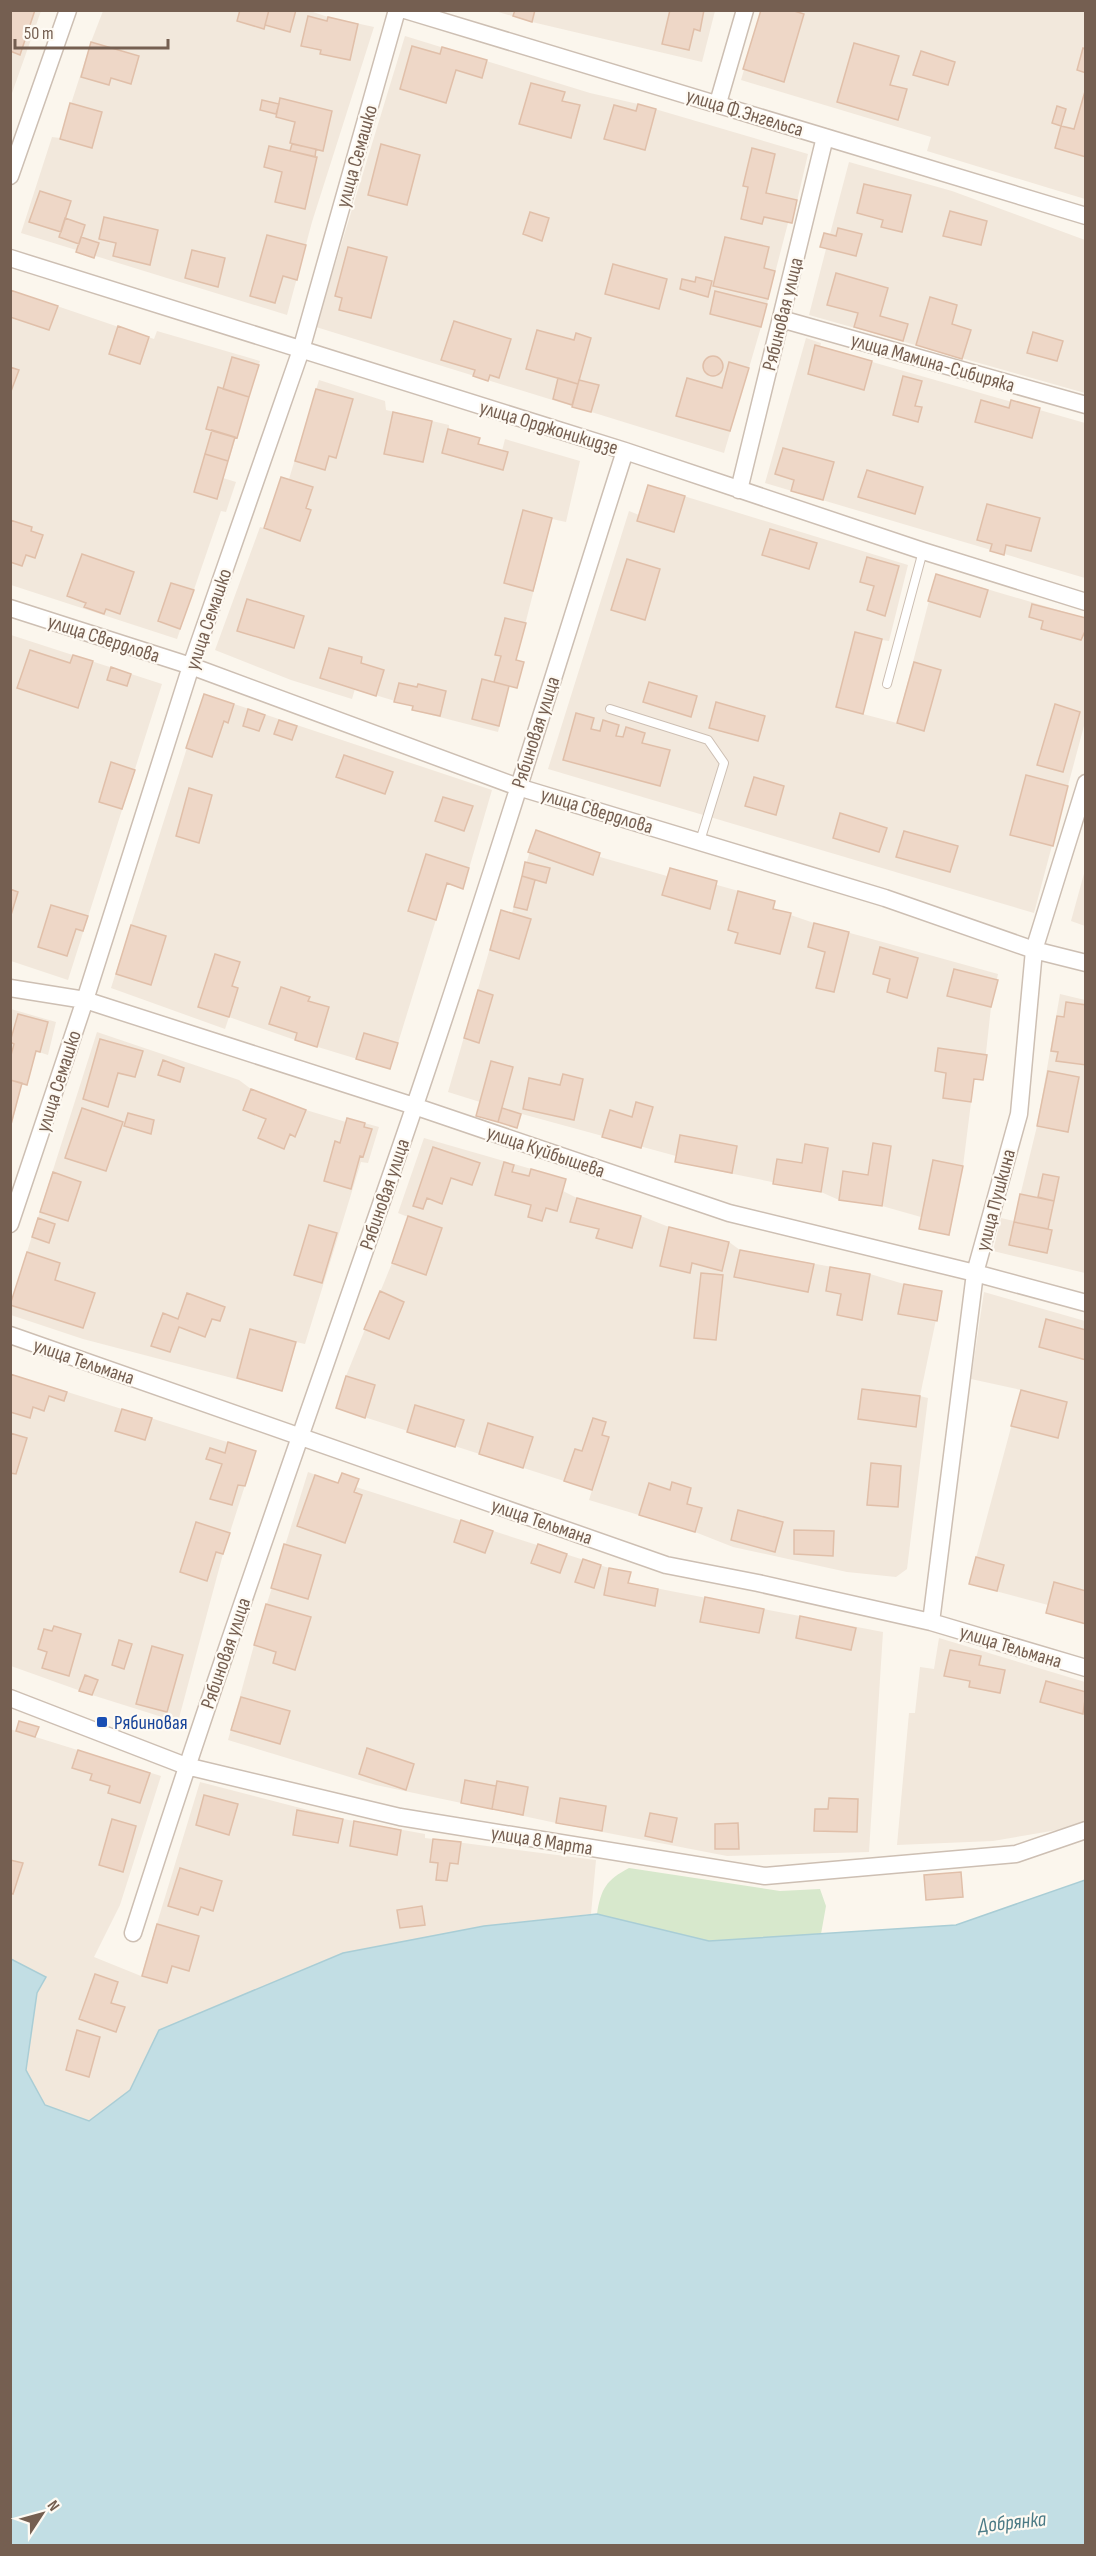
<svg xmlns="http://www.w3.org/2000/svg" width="1096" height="2556" font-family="'Sofia Sans Condensed',sans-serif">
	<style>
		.residential { fill: #f2e8dc }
		.green { fill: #d7e8cc }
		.water { fill: #c2dee4; stroke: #a9cdd5; stroke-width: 1.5 }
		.building { fill: #eed7c7; stroke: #e0bfa9; stroke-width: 1.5 }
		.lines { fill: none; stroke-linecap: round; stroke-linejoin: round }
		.lane-casing { stroke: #cdbfb3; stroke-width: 10 }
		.street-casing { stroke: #cdbfb3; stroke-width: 19 }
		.lane { stroke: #fff; stroke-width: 8 }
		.street { stroke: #fff; stroke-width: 16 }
		.transit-dot { fill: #1a4fb4; stroke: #fefaf3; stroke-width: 2 }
		.labels { text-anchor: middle; stroke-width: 4.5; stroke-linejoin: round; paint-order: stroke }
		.street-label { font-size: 20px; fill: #755f51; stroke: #fefaf3 }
		.transit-label { font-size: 20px; fill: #164399; stroke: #fefaf3; text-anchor: start }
		.water-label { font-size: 21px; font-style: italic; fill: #4c7b86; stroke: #fefaf3 }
	</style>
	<rect width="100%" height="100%" fill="#fbf6ed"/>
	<path class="residential" d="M108,10L310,11L328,17L374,27L312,222L287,315L21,233L52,137L60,138L91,42L103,11Z
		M11,11H41L11,96Z
		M495,11H715L702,62L532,22Z
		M761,11H1085V199L927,151L931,137L741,80Z
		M405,36L590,93L638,104L808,154L792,223H788L761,327L724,453L316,327Z
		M849,162L952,191L1085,240V393L809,315L826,249L820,247L824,233L830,234Z
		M10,290L154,339L157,331L260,361L223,478L236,482L226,512L221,511L177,639L11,585Z
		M806,338L821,343L820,347L1085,423V578L765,483Z
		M319,380L385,401L386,410L449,425V429L480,438L479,444L502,451L505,439L580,461L566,522L552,519L516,660L524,662L517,688L509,686L498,732L412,710V706L355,689L352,699L291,680L215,650L260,527L264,528L281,477L289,479Z
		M648,485L908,565L889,641L882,640L863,714L897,723L936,574L1085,618V722L1034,913L548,769L629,511L639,515Z
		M12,632L11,635L162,684L68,980L11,961V632Z
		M204,694L492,790L463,889L447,884L390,1069L295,1040L229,1017L225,1029L111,988Z
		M536,830L600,853V857L667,876L670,868L717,881V885L775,901L773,909L814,923L998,974L991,1007L983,1080L974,1079L963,1166L949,1235L919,1229L921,1217L882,1206L839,1200L821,1192L675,1162L676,1156L522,1114L517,1128L498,1122L476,1116L480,1102L448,1092L501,910L512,913Z
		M1085,870L1086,926H1085L1071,921Z
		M1060,994L1085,1000V1273L993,1251L1001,1218L1014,1221L1037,1126Z
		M11,1009L56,1022L48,1055L36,1051L27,1085L22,1084L11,1128Z
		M97,1032L239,1080L251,1089L306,1110L346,1122L347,1118L379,1127L368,1163L361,1162L305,1344L296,1342L282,1391L83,1339L11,1315V1302Z
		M424,1138L566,1179L563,1191L577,1198L641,1216L669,1227L729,1242L740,1250L870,1274L904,1284L942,1291L920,1396L928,1398L907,1569L896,1577L847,1572L733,1547L695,1532L589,1500L592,1490L336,1408L346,1376L392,1263L408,1217L398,1213Z
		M984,1292L1085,1321V1624L1046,1613L1048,1605L969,1584L1021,1390L971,1379Z
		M10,1374L256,1451L223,1554L178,1722L92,1695L11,1666Z
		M308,1472L338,1483L342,1473L359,1479L356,1487L609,1568L631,1572L629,1583L883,1632L869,1852L727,1856L556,1823L376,1785L228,1740L254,1645Z
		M939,1638L1085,1682V1821L1075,1827L993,1841L897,1845L909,1713H915L920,1667L934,1669Z
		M10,1729L161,1776L120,1905L94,1957L141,1976L200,1782L343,1819L425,1834V1838L596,1860L591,1914L484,1926L343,1953L159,2030L130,2090L89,2121L45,2105L26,2071L37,1993L46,1978L11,1959Z"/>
	<path class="green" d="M629,1868L780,1891L820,1889L826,1906L821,1934L709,1941L597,1914C601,1889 606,1880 629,1868Z"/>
	<path class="water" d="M1085,1880V2545H11V1959L46,1977L37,1993L26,2070L45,2105L89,2121L130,2090L159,2030L343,1953L484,1926L597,1914L709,1941L956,1925Z"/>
	<path class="building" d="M10,10H35L20,55L10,51Z
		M240,10H269L264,29L237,21Z
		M269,10H296L290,32L265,25Z
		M515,10H535L532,22L513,16Z
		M670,10H704L700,31L694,29L689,50L662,44Z
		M761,10H791L804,14L784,82L743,69Z
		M308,16L327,21L328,17L358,24L350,60L320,54L321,50L301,46Z
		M91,42L139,56L131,84L111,78L109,85L81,77Z
		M854,43L899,56L890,85L907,89L898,120L837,102Z
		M412,46L440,54L442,47L487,60L482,78L456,70L446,103L400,89Z
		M1083,48L1086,49V73L1077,70Z
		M921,51L955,62L948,85L913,75Z
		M531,83L565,92L562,101L580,105L571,138L519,124Z
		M1086,88V157L1055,148L1061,126L1074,129Z
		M280,98L332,111L323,151L290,143L295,122L276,117Z
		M262,100L279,104L276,114L260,110Z
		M70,103L102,112L92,148L60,139Z
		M638,104L656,109L645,150L604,139L614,105L636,111Z
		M1057,106L1066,109L1061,126L1052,123Z
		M292,144L316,149L315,157L290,151Z
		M381,144L420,155L407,205L368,195Z
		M269,146L317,157L305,209L275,202L282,172L264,167Z
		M752,148L775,154L766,193L797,200L792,223L764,217L762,224L741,219L748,187L743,186Z
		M864,184L911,195L902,232L881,227L883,220L857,213Z
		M40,191L71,201L61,232L29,222Z
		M950,211L987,221L981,245L943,236Z
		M530,212L549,218L542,241L523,234Z
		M104,217L158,230L150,265L113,256L116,243L99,239Z
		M65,218L85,225L79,244L59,237Z
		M838,228L862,234L856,256L820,247L824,233L836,236Z
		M267,235L306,245L297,280L283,276L275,303L250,296Z
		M81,237L99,243L94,258L76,252Z
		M725,237L769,247L764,268L775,271L768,299L713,286Z
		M348,247L387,257L371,318L339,310L342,298L335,296Z
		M192,250L225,258L218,287L185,278Z
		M613,264L667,279L659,309L605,294Z
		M836,273L888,288L880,316L908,324L903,341L854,327L858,313L827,305Z
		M696,277L712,281L708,297L680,289L682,279L695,282Z
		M10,290L58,306L49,330L10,317Z
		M715,291L767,304L761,327L710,314Z
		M930,297L957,305L952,324L971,330L962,359L916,345Z
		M454,321L511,339L499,378L490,375L488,381L473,376L475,370L441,360Z
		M118,326L149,337L140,364L109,354Z
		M537,330L574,340L576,333L591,338L578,384L526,369Z
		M1033,332L1063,341L1057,361L1027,353Z
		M815,345L872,361L864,390L808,374Z
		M703 366a10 10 0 1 1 20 0a10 10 0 1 1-20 0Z
		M232,357L259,365L249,397L223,389Z
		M729,362L749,368L730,431L676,416L687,378L722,388Z
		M10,367L19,370L10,394Z
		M903,376L922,381L915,406L922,407L918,422L893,415Z
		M558,378L578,384L572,405L553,399Z
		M579,380L599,385L591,412L572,407Z
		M218,387L249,397L237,438L206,429Z
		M316,389L353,399L336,458L329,456L325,470L295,461Z
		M981,400L1009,408L1011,400L1040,408L1032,438L975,422Z
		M393,412L432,421L423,462L384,454Z
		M448,429L480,438L478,444L508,452L503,470L442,453Z
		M212,430L235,437L228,461L205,454Z
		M783,448L834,462L823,500L791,491L794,480L775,474Z
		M205,454L228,461L217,499L194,492Z
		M867,470L923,487L915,514L858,497Z
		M281,477L313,487L306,508L311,510L300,541L264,528Z
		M648,485L685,496L674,532L637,521Z
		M987,504L1040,518L1031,551L1006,545L1004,555L990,551L992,544L977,540Z
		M523,510L552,518L533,591L504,583Z
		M10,520L32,527L31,531L43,535L35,558L26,555L22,566L10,562Z
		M770,529L817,543L809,569L762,555Z
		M82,554L134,572L120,614L106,609L104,614L84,607L86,603L67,596Z
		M867,557L899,566L885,616L867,610L874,586L860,582Z
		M627,559L660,569L645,620L611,610Z
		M936,574L988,590L980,617L928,601Z
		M171,583L194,590L180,629L158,621Z
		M247,599L304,616L294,648L237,631Z
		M1032,604L1086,618V629L1081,640L1041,629L1043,621L1029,617Z
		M505,618L526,623L516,660L524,662L517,688L494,682L501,656L495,655Z
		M855,632L882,639L863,714L836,707Z
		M329,648L362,657L361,663L384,670L376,696L320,678Z
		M30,650L70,663L73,655L93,661L78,708L17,688Z
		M914,662L941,670L924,731L897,723Z
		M111,667L131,674L127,686L107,680Z
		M482,679L509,686L499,726L472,719Z
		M649,682L697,696L691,717L643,702Z
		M399,683L417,687L418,684L446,691L440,716L412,710L413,706L394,702Z
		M204,694L234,704L228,723L224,721L212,757L186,748Z
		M716,702L765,716L758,741L709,728Z
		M1055,704L1080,712L1063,772L1037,765Z
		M248,709L265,715L259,731L243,726Z
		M576,713L594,718L591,729L600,731L603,720L619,725L616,736L623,737L626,727L645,733L642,743L670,750L660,786L563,760Z
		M279,720L297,726L292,740L274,734Z
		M344,755L393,772L385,794L336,777Z
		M111,762L135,770L122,809L99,802Z
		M1026,775L1068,786L1053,846L1010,835Z
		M754,777L784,786L776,815L745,806Z
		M189,788L212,795L199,843L176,836Z
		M443,797L473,806L464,831L435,821Z
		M840,813L887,828L879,852L833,838Z
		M536,830L600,853L593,875L528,852Z
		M904,831L958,846L950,872L896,857Z
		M426,854L469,868L463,889L447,883L436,920L408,911Z
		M525,862L550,868L546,883L522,876Z
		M670,868L717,881L710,909L662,895Z
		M522,876L535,880L527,910L514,907Z
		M10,889L18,892L11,915L10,914Z
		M738,891L775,901L773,909L791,913L780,954L735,943L738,933L728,930Z
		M51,905L88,916L83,931L76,929L67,956L38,947Z
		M501,910L531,919L519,959L490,950Z
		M814,923L849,932L834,992L816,988L825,952L808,947Z
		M131,925L166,936L151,985L116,974Z
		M880,947L918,958L907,998L887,992L890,979L873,974Z
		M215,954L240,962L232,986L238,988L229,1017L198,1007Z
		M954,969L998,980L991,1007L947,996Z
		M281,987L310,997L308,1001L329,1007L317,1047L295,1040L297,1033L269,1024Z
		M478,990L493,995L479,1043L464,1038Z
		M1066,1002L1086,1005V1065L1056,1061L1058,1052L1051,1051L1057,1016L1064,1017Z
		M18,1014L48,1022L40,1052L36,1051L27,1085L10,1080V1059L14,1044L10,1042Z
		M364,1033L398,1043L390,1069L356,1059Z
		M100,1039L143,1051L135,1077L118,1073L108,1107L83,1099Z
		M938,1048L987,1055L983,1080L974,1079L971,1102L943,1098L946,1073L935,1071Z
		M163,1060L184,1068L180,1082L158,1075Z
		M491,1061L513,1067L498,1122L476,1116Z
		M1048,1071L1079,1077L1068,1132L1037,1126Z
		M563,1074L583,1079L574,1120L523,1109L529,1078L560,1085Z
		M10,1080L22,1083L10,1128Z
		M251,1089L306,1110L295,1137L290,1134L284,1149L258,1138L266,1119L243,1110Z
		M636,1102L653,1107L641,1148L602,1137L610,1110L632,1117Z
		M82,1108L123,1122L106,1171L65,1158Z
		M502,1108L521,1114L517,1128L498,1122Z
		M128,1113L154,1120L151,1134L124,1126Z
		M347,1118L365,1123L364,1127L372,1129L363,1157L360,1156L351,1189L324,1181L335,1141L340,1143Z
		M680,1135L737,1146L732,1173L675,1162Z
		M873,1143L891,1146L882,1206L839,1200L843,1171L868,1175Z
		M805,1144L828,1148L821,1192L773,1184L777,1159L802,1163Z
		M433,1147L480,1163L472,1185L451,1178L442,1204L427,1198L423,1209L413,1206Z
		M933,1160L963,1166L949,1235L919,1229Z
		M504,1162L514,1165L512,1172L529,1176L531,1169L566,1179L557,1211L546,1208L542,1221L528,1217L531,1205L495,1195Z
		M53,1172L81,1182L68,1221L40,1212Z
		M1043,1174L1059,1177L1054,1201L1038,1197Z
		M1020,1194L1054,1201L1048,1229L1014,1222Z
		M577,1198L641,1216L632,1248L596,1238L599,1229L570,1222Z
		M408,1216L442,1228L426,1275L392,1263Z
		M38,1218L55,1224L49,1243L32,1237Z
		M1014,1222L1052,1230L1047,1253L1009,1245Z
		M309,1225L337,1233L322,1283L294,1275Z
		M669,1227L729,1242L722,1271L692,1263L690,1273L660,1266Z
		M740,1250L814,1264L808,1292L734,1277Z
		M27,1252L60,1263L55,1280L95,1293L83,1328L10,1305Z
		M830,1267L870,1274L862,1320L837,1315L841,1294L826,1291Z
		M701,1273L723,1275L716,1340L694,1338Z
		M904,1284L942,1291L937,1321L898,1314Z
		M380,1291L404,1302L389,1339L364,1329Z
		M187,1293L225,1307L220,1321L212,1319L205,1337L179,1327L170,1352L151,1346L163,1313L178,1319Z
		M1046,1319L1086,1330V1360L1039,1347Z
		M250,1329L296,1342L282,1391L237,1378Z
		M10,1374L67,1392L64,1401L49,1396L44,1411L33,1407L30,1418L10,1412Z
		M346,1376L375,1385L365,1418L336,1408Z
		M862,1389L920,1396L916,1427L858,1419Z
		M1021,1390L1067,1402L1058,1438L1011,1426Z
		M415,1405L464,1420L455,1447L407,1432Z
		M122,1409L152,1418L145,1440L115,1431Z
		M593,1418L606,1422L602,1435L609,1437L592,1490L564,1481L575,1449L582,1451Z
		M488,1423L533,1437L523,1468L479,1454Z
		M10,1433L27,1438L16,1474L10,1473Z
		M228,1442L256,1451L245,1486L238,1485L232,1505L210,1499L222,1464L206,1459L210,1448L225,1453Z
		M871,1463L901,1466L898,1507L867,1505Z
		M342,1473L359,1479L354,1492L362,1495L345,1543L297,1526L315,1475L338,1483Z
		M672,1482L691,1488L687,1504L702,1508L695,1532L639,1515L649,1483L670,1490Z
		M738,1510L783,1522L775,1552L731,1540Z
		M461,1520L493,1531L485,1553L454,1542Z
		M196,1522L230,1533L223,1554L216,1552L207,1581L180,1572Z
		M794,1530L834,1531L833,1556L794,1554Z
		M284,1544L321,1555L308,1599L271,1588Z
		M538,1544L567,1554L560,1573L531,1563Z
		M976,1557L1004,1565L997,1591L969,1584Z
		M583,1559L601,1565L594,1588L575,1582Z
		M609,1568L631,1572L628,1583L658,1589L655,1606L604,1595Z
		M1054,1582L1086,1591V1624L1046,1613Z
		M705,1597L764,1609L759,1633L700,1622Z
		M266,1604L311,1617L295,1670L273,1663L276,1652L254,1645Z
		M800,1616L856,1628L851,1650L796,1638Z
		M54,1626L81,1634L69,1676L42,1668L47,1652L38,1649L44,1629L52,1631Z
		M119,1640L132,1644L124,1669L112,1665Z
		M152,1646L183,1655L167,1712L136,1704Z
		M950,1650L981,1656L979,1665L1005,1670L1000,1693L969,1687L970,1681L944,1676Z
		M85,1675L98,1680L92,1695L79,1691Z
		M1046,1681L1086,1692L1083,1714L1040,1702Z
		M241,1697L290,1711L280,1744L231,1730Z
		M19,1721L39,1727L35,1737L16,1731Z
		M367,1748L414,1764L406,1790L359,1774Z
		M78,1750L150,1773L140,1803L108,1793L110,1786L90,1780L92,1774L72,1768Z
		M465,1780L496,1786L492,1809L461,1803Z
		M497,1781L528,1787L523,1815L492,1809Z
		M204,1795L238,1804L229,1835L196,1825Z
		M560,1798L606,1806L602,1831L556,1823Z
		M829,1798L858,1799L857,1832L814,1831L815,1809H828Z
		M297,1810L343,1819L338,1843L293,1835Z
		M650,1813L677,1818L672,1842L645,1836Z
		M112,1819L136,1826L123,1872L99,1865Z
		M354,1821L401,1830L397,1855L350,1846Z
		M738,1823L739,1849H715V1824Z
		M433,1839L461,1842L458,1864L450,1863L447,1881L436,1880L438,1863L430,1862Z
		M10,1860L23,1863L13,1894L10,1893Z
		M180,1868L222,1881L213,1911L201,1907L198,1915L168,1906Z
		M961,1872L963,1897L926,1900L924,1875Z
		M422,1906L425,1925L400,1928L397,1910Z
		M157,1924L199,1936L189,1971L172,1966L167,1983L142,1976Z
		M95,1974L118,1982L111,2003L125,2007L116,2032L79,2019Z
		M77,2030L100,2037L89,2077L66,2070Z"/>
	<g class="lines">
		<defs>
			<path id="lane" d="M887,684L923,551
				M610,709L708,740L724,763L700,841"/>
			<path id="street" d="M405,10L1086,216
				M718,103L745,10
				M10,176L68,10
				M10,258L625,451L923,551L1086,602
				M781,319L1086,405
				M739,490L825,137
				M10,608L191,666L518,787L885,898L1034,950L1086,963
				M10,988L85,1000L414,1106L729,1213L975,1273L1086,1303
				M10,1224L85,1000L191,666L301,350L397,10
				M10,1335L666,1565L758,1583L931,1622L1086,1668
				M931,1622L975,1273L1019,1114L1034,950L1086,783
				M10,1698L186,1766L400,1817L765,1876L1016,1854L1086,1830
				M133,1933C221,1656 320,1383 414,1108C488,891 555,670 625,451"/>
		</defs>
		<use href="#lane" class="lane-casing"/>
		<use href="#street" class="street-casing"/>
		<use href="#lane" class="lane"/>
		<use href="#street" class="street"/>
	</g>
	<rect class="transit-dot" x="96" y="1716" width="12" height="12" rx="3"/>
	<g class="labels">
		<g class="street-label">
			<text transform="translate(745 112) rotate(17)" y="7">улица Ф.Энгельса</text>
			<text transform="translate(356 156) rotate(-74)" y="7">улица Семашко</text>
			<text transform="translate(782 314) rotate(-76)" y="7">Рябиновая улица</text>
			<text transform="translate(933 362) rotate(16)" y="7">улица Мамина-Сибиряка</text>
			<text transform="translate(549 427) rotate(17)" y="7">улица Орджоникидзе</text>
			<text transform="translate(208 619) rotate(-71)" y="7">улица Семашко</text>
			<text transform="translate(104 638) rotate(18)" y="7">улица Свердлова</text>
			<text transform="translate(535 732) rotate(-72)" y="7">Рябиновая улица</text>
			<text transform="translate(597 810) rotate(17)" y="7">улица Свердлова</text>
			<text transform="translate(58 1081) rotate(-72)" y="7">улица Семашко</text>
			<text transform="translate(546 1151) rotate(19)" y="7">улица Куйбышева</text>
			<text transform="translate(384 1194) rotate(-71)" y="7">Рябиновая улица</text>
			<text transform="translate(995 1200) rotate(-75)" y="7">улица Пушкина</text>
			<text transform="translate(84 1361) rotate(19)" y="7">улица Тельмана</text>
			<text transform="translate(542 1521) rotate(19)" y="7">улица Тельмана</text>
			<text transform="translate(1011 1646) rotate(17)" y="7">улица Тельмана</text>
			<text transform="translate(225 1653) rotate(-71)" y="7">Рябиновая улица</text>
			<text transform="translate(542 1840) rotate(9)" y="7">улица 8 Марта</text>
		</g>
		<g class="transit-label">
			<text x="114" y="1729">Рябиновая</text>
		</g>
		<g class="water-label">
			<text transform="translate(1012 2522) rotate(-6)" y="7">Добрянка</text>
		</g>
	</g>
	<rect width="1096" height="2556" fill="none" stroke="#755f51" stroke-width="24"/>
	<g transform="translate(42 2514) rotate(54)" stroke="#fefaf3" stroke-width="4.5" paint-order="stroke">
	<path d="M0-4.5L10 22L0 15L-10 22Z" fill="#755f51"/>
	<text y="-9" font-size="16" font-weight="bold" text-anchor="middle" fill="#755f51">N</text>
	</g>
	<path d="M15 39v9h153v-9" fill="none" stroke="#755f51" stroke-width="3"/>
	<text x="24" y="39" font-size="18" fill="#755f51" stroke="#fefaf3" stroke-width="4.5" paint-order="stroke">50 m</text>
</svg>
